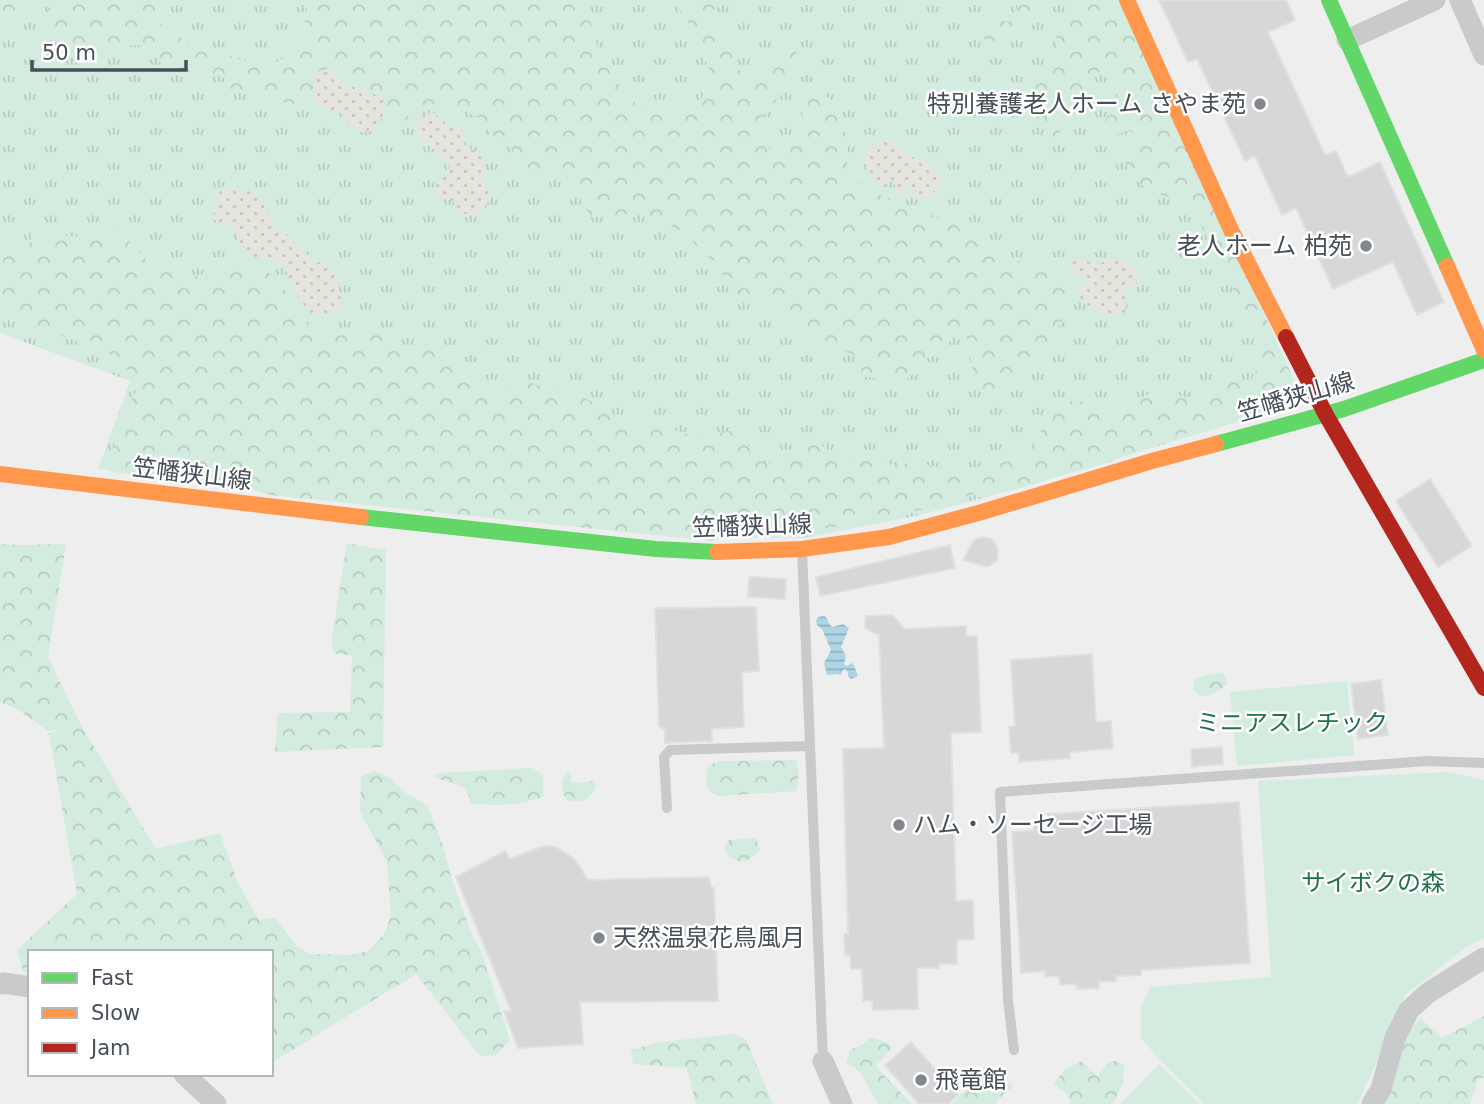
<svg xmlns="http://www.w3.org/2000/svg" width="1484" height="1104" font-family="'DejaVu Sans','Noto Sans JP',sans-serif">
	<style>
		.grass { fill: url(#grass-tufts) }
		.forest { fill: url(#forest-crowns) }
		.sand { fill: url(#sand-dots) }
		.park { fill: #d4ebdf }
		.water { fill: url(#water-rules) }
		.building { fill: #d7d7d8; stroke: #dfe0e1; stroke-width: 2 }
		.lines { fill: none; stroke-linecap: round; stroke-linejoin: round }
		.lane { stroke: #c9cacc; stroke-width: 10 }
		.street { stroke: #c9cacc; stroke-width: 21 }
		.fast { stroke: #63d668; stroke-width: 16 }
		.slow { stroke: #ff974d; stroke-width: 16 }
		.jam { stroke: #b3261e; stroke-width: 16 }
		.poi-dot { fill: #81878c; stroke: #fff; stroke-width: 2.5 }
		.labels { text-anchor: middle; stroke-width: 5; stroke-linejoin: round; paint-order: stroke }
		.poi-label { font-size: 24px; fill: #474f58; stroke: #fff; text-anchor: start }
		.street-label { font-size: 24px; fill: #474f58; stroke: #fff }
		.park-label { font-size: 24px; fill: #20714f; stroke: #fff }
	</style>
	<defs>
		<pattern id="grass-tufts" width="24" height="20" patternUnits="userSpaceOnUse" patternTransform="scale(1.75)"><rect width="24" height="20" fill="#d4ebdf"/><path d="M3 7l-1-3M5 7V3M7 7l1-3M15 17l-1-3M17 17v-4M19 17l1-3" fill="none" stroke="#b7cbc1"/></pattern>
		<pattern id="forest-crowns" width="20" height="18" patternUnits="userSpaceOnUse" patternTransform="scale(1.75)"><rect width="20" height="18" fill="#d4ebdf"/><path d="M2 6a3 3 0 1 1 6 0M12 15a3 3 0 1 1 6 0" fill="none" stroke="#b7cbc1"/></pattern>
		<pattern id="sand-dots" width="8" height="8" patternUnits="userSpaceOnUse" patternTransform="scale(1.75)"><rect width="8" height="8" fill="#e5e4dd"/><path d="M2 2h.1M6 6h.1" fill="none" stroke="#c6c5c0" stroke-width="1.8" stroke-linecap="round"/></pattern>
		<pattern id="water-rules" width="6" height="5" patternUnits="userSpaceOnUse" patternTransform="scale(1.75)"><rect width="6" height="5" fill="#add5e5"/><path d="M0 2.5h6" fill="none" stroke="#8fafbc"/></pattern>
	</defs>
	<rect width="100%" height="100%" fill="#eee"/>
	<path class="grass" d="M0,0H1114L1293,390L1286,407L1027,486L916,516L803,538L690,537L327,491L98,469L130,381L0,333Z"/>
	<path class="forest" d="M0,0H32L15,21L0,23Z
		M51,0H162L158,12L162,28C179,39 193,43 212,49C232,56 265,74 285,57C288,54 291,47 294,43C304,28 307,21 307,3L336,0H589L591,24L599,52L618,84L634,102L661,109L697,107L712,77L697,37L674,0H728L709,13L716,26L733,36L739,70L754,77L771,63L772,47L794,44L800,63L791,83L764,115L761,130L766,148L786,147L804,134L802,112L814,89L831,99L842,130L851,138L845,159L858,181L877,194L901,203L929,216L952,222L965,234L988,238L993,256L1004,265L1020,261L1037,266L1066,280L1069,295L1065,315L1052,338L1044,349L1034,352C1028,380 1019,383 996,397L975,387L967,338L955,327L945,352L925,359L910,377L898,385L880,378L864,377L853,355L835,347L817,346L789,330L774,307L733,295L716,262L701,252L687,234L643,212L607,217H590C578,192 573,183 549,168L531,171L518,160L508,143L490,134L483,120L462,110L442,108L430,103L411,111L406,121L389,128L371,115L328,95L306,106L287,103L255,93L232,90L223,77L178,70L160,62L142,45L103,47L83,58L66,51L52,30L48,9Z
		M1019,0H1037L1036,22L1022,33L1000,45L978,36L977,24L999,21L1013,22Z
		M1067,0H1121L1292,375L1294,389L1289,400L1256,404L1209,422L1169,442L1150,445L1110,462L1031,484L1003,488L970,495L941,506L829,528L744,533L712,541L270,495L224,482H193L116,473L106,470L117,434L139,384L118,358L98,348L8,318L0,317V244L24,254L34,234L59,235L94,238L118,230L149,263L176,273L207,278L232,268H261L282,282L292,306L311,330L355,329L380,334L404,349L437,348L496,391L526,381L545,388L585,398L623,422L663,426L693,436L732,431C743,442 757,450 765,463H783L795,446L818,442L834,456L836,464L866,456L893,465L922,462L930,466L956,468H972L1021,459L1035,448L1047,414C1052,410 1059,404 1065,403C1082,398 1098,407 1115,406C1129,406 1142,396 1156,391C1173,386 1186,405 1203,396C1209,393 1218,384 1225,380L1248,385L1258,367L1263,327L1244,317L1236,295L1213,250L1191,203L1152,192L1138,182L1124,161L1144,138L1129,131L1113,135L1100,130C1109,112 1117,105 1120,85L1112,77L1095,71L1082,89L1068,122L1054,139L1039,125L1028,85L1044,68L1056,51L1057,27L1071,9Z
		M347,543L386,550L383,747L275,752L278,713L350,712L352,656L334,653L331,642Z
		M0,544L22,545L66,544L48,657L82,727L156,849L220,833L237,881L259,920L274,917L296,945L310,954L352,955L368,951L384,934L391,916L387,862L360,812L361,777L374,771L389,777L406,793L428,806L443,846L452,880L472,935L481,951L510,1040L496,1055L480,1056L416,974L271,1063V952H30V975L23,971L17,950L77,894L49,733L60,730L48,731L17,709L0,702Z
		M1222,672L1225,676L1227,685L1208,697L1199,695L1194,690L1193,682L1196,678Z
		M796,760L799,772L796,791L718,796L709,791L706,781L707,768L711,764L720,761Z
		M532,768L543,775V797C520,805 496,807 471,803L466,788L436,778V775L438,773Z
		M568,772L571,773V781L573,783L594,781L596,785C592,801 579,803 566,800C562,790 559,780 568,772Z
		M756,838L760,850C746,863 743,866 727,855L725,847L729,840Z
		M1484,1016V1077L1478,1080L1470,1104H1376L1408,1032L1420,1018L1442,1038Z
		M734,1034L746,1040L773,1104H696L687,1068L633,1064L631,1050L661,1042Z
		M871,1037L889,1043L892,1049L877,1064V1068L912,1104H879C864,1086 869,1074 846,1063L850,1050L863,1044Z
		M1082,1061L1097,1076L1109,1062L1117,1061L1124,1065L1123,1083L1113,1104H1071L1067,1094L1054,1084L1065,1069Z
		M992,1077L1005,1079L1013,1087L998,1099V1104H952C964,1090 975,1084 992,1077Z"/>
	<path class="sand" d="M329,69L345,84L372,93L383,100C386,113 381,121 372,131L360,132L347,122L343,114L317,105L312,88L318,71Z
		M434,113L443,120L449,128L459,127L465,139L466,146L481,156L485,167L483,178L490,195L486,208L473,216L462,213L453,201L441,198L434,193L437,181L445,176L450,165L443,157L419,138L416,126L424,114Z
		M884,138L894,142L909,156L930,164L939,171L942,182C936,193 929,197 918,200L909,183L906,192L899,196L896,190L894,181L892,180L887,188L880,187L873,175L866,169C864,151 867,144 884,138Z
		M222,188C255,189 263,194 273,225C282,230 286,235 293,242C300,249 305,249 310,260C323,262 338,271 339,285C340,293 338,294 343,301L339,309L319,315L312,314C304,306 298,298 293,288C289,280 287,269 280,263C272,257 261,260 253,256C242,252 235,236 232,225L225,223L218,224L213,218L217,201V194Z
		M1076,256C1083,259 1091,264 1098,264C1103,263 1108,259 1114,258C1126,257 1136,268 1139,278L1136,284L1125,288L1123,293L1127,302L1125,312C1111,321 1088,308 1079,296L1080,288L1087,278L1081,275L1075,276L1070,270L1069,265Z"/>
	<path class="park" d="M1347,681L1354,755L1237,766L1230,692Z
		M1449,772L1484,780V938L1468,946L1405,995L1378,1060L1357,1104H1204L1160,1060L1141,1038V1006L1150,987L1271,977L1258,781Z
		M1159,1064L1200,1104H1120Z"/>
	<path class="water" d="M824,616L827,618L828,622L832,627L843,624L849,628L841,647L846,656L844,664L846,666L853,663L858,676L851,679L848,676V672L845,669L843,670L841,675L836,674L827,675L824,663L831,650L822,629L817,625L816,621L818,617Z"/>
	<path class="building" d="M1159,0H1286L1295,20L1268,32L1325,155L1336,151L1348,177L1380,162L1444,302L1417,315L1393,262L1333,289L1296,208L1282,215L1255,156L1245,161L1197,59L1188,62Z
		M1430,479L1472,546L1438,567L1396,501Z
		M983,537L991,539L996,545L998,551L997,560L989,566H983L963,560L974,540Z
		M950,545L955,568L820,596L816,577Z
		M749,577L786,579L785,599L748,597Z
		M756,607L759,671L742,672L744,727L712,729V741L665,743V730L659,726L655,608Z
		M892,615L905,629L966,626V636H977L981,732L951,733L956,901L973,900L974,939L957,940V964H939V968H917L918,1009L873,1010L872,1000L863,1001L862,969H851L850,955H845L844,934H848L843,749L884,748L879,635L865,628L866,616Z
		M1092,654L1096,722L1111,721L1113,748L1070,752V758L1019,762V753H1011L1009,727L1015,726L1011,660Z
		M1381,680L1388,735L1358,739L1351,684Z
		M1222,747L1223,764L1192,767L1191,749Z
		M1239,802L1250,963L1141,970V975L1116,976V981L1099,982V988L1077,989L1076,984L1060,985L1059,976L1045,977V971L1021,973L1012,832L1034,830V822L1049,821L1048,814Z
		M544,846L556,847L567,854L576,861L588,880L709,877L711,888H714L718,1001L580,1002L583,1044L518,1048L504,1011H511L456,877L505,851L510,859Z
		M911,1042L958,1095L948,1104H919L885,1065Z"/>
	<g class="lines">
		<path class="lane" d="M802,549L823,1061
			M667,808L664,757L670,750L810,746
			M1014,1050L1008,1000L1000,792L1428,761L1484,763"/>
		<path class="street" d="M1460,0L1484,55
			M1347,40L1435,0
			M0,984L4,983L30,987
			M823,1061L842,1104
			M184,1074L216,1104
			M1372,1104L1381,1089L1395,1038L1409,1010L1428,993L1484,958"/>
		<path class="fast" d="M1329,0L1447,266
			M1216,444L1344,409L1484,360
			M361,517L656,549L717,552"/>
		<path class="slow" d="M1127,0L1232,232L1286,337
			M1447,266L1484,350
			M0,474L361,517
			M717,552L802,549L889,537L982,512L1152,461L1216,444"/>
		<path class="jam" d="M1286,337L1326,415L1484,688"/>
	</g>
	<g class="poi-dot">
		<circle cx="1260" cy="104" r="7"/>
		<circle cx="1366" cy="246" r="7"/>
		<circle cx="899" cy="825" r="7"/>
		<circle cx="599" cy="938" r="7"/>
		<circle cx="921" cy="1080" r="7"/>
	</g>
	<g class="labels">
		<g class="poi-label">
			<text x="1246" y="112" text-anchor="end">特別養護老人ホーム さやま苑</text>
			<text x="1352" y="254" text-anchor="end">老人ホーム 柏苑</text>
			<text x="913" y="833">ハム・ソーセージ工場</text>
			<text x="613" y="946">天然温泉花鳥風月</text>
			<text x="935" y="1088">飛竜館</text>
		</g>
		<g class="street-label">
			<text transform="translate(1296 397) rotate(-16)" y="8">笠幡狭山線</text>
			<text transform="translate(192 474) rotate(7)" y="8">笠幡狭山線</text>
			<text transform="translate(752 526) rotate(-2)" y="8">笠幡狭山線</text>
		</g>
		<g class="park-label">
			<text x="1292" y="731">ミニアスレチック</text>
			<text x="1373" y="891">サイボクの森</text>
		</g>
	</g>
	<rect x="28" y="950" width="245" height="126" fill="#ffffff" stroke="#b5b9bc" stroke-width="2"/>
	<rect x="42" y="973" width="35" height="10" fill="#63d668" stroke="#b5b9bc" stroke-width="2"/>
	<text x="91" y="985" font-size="21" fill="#474f58">Fast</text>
	<rect x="42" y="1008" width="35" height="10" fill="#ff974d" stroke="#b5b9bc" stroke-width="2"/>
	<text x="91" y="1020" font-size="21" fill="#474f58">Slow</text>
	<rect x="42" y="1043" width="35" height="10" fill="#b3261e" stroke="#b5b9bc" stroke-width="2"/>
	<text x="91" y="1055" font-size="21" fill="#474f58">Jam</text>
	<path d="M32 60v10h154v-10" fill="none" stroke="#474f58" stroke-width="3.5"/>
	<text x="42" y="60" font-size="21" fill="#474f58" stroke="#ffffff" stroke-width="5" paint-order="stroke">50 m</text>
</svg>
